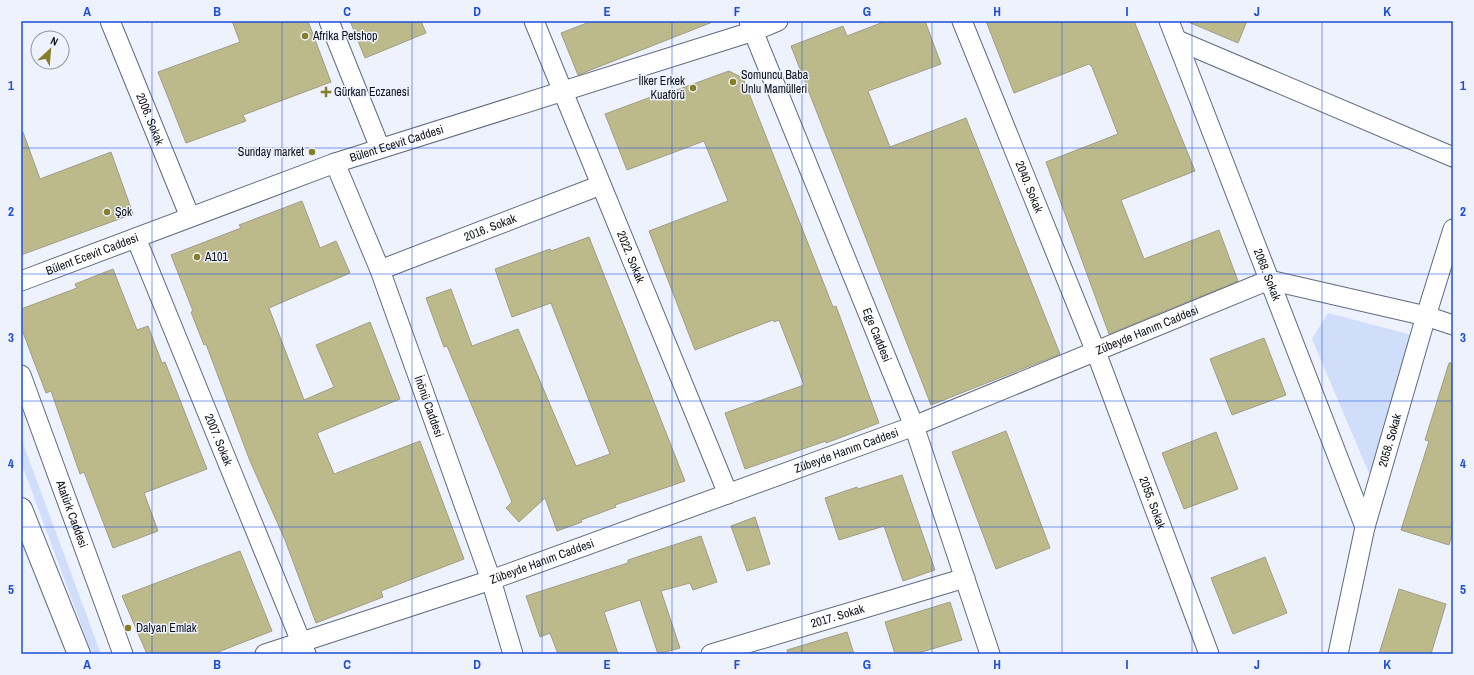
<svg xmlns="http://www.w3.org/2000/svg" width="1474" height="675" font-family="'Archivo Narrow',sans-serif">
	<style>
		.green { fill: #d0ddfb }
		.building { fill: #bcb98a; stroke: #a09e86 }
		.lines { fill: none; stroke-linecap: round; stroke-linejoin: round }
		.minor-casing { stroke: #616a7e; stroke-width: 21 }
		.secondary-casing { stroke: #616a7e; stroke-width: 24 }
		.minor { stroke: #fff; stroke-width: 19 }
		.secondary { stroke: #fff; stroke-width: 22 }
		.grid { fill: none; stroke: #1d4ed8; stroke-width: 1; stroke-opacity: 0.55 }
		.poi-dot { fill: #867f27; stroke: #eef2fc; stroke-width: 1.5 }
		.labels { text-anchor: middle; stroke-width: 3; stroke-linejoin: round; paint-order: stroke }
		.poi-label { font-size: 12px; fill: #0e1119; stroke: #eef2fc; text-anchor: start }
		.street-label { font-size: 12px; fill: #0e1119; stroke: #eef2fc }
		.neatline { fill: none; stroke: #1d4ed8; stroke-width: 1.5 }
		.grid-label { font-size: 13px; text-anchor: middle; font-weight: bold; fill: #1d4ed8 }
	</style>
	<rect width="100%" height="100%" fill="#eef2fc"/>
	<path class="green" d="M1328,313L1412,335L1371,478L1312,339Z
		M21,438L101,654H92L21,462Z"/>
	<path class="building" d="M232,21H308L331,82L243,115L246,121L186,143L158,72L240,42Z
		M350,21H421L426,33L365,58Z
		M592,21H715L578,75L561,33Z
		M886,21H925L941,64L868,91L890,147L966,118L1060,354L931,405L791,46L843,26L847,36Z
		M986,21H1134L1195,171L1121,200L1144,259L1219,230L1238,281L1109,334L1046,162L1118,134L1092,67L1089,64L1014,93Z
		M1186,21H1247L1238,43Z
		M729,71L743,78L833,307L836,306L879,423L826,443V441L745,469L725,413L804,385L779,320L774,322L773,320L695,350L649,231L728,201L704,141L627,170L605,114L659,94L660,96Z
		M23,132L40,179L111,152L133,214L21,255V133Z
		M302,201L320,248L336,241L350,273L269,308L304,400L334,387L316,345L370,322L400,399L317,433L334,474L420,441L464,559L381,591L383,597L316,623L285,540L250,461L206,344L204,345L191,312L193,311L171,255L241,228L239,225Z
		M589,237L685,481L615,505L616,507L581,520L582,522L557,531L545,498L519,522L506,508L512,502L447,346L444,347L426,298L451,289L472,346L518,329L576,466L610,454L551,303L512,317L495,269L550,249L551,251Z
		M113,269L137,330L148,326L162,363L165,362L207,469L144,493L158,531L113,548L84,472L80,474L51,391L46,393L33,359L21,327V309L77,288L75,284Z
		M1264,338L1286,395L1232,415L1210,359Z
		M1449,363H1453V531L1449,545L1401,530L1429,441L1425,440Z
		M1006,431L1050,548L996,569L952,452Z
		M1216,432L1238,489L1184,509L1162,453Z
		M902,475L935,570L903,581L884,526L839,540L825,498L857,487L858,489Z
		M755,517L770,564L747,571L731,526Z
		M701,536L717,582L693,590L690,583L661,591L680,648L658,654L640,600L604,612L618,654H558L550,633L540,637L526,596L628,563V560Z
		M240,551L272,631L213,654H147L122,596Z
		M1265,557L1287,613L1233,634L1211,578Z
		M1399,589L1446,604L1431,654H1379Z
		M950,602L962,640L915,654H895L885,622Z
		M847,632L854,654H788L787,650Z"/>
	<g class="lines">
		<defs>
			<g id="minor">
				<path id="s1" d="M110,21L190,217"/>
				<path d="M329,21L380,148"/>
				<path id="s2" d="M534,21L728,494"/>
				<path id="s3" d="M749,21L914,426L990,654"/>
				<path id="s4" d="M962,21L1096,352L1209,654"/>
				<path id="s5" d="M1169,21L1365,527"/>
				<path d="M1177,40L1453,157"/>
				<path id="s6" d="M335,163L380,270L491,580L513,654"/>
				<path id="s7" d="M136,238L306,654"/>
				<path id="s8" d="M380,270L601,185"/>
				<path id="s9" d="M21,281L335,163L754,31L778,21"/>
				<path id="s10" d="M21,375L123,654"/>
				<path id="s11" d="M265,654L491,580L914,426L1269,280L1426,316L1453,325"/>
				<path id="s12" d="M711,654L965,578"/>
				<path id="s13" d="M1338,654L1365,527L1426,316L1453,229"/>
			</g>
			<path id="secondary" d="M21,509L79,654"/>
		</defs>
		<use href="#minor" class="minor-casing"/>
		<use href="#secondary" class="secondary-casing"/>
		<use href="#minor" class="minor"/>
		<use href="#secondary" class="secondary"/>
	</g>
	<path class="grid" d="M152,21V654M282,21V654M412,21V654M542,21V654M672,21V654M802,21V654M932,21V654M1062,21V654M1192,21V654M1322,21V654M21,148H1453M21,274H1453M21,401H1453M21,527H1453"/>
	<g class="poi-dot">
		<circle cx="305" cy="36" r="4"/>
		<circle cx="733" cy="82" r="4"/>
		<circle cx="693" cy="88" r="4"/>
		<path d="M324 86h4v4h4v4h-4v4h-4v-4h-4v-4h4z"/>
		<circle cx="312" cy="152" r="4"/>
		<circle cx="107" cy="212" r="4"/>
		<circle cx="197" cy="257" r="4"/>
		<circle cx="128" cy="628" r="4"/>
	</g>
	<g class="labels">
		<g class="poi-label">
			<text x="313" y="40">Afrika Petshop</text>
			<text x="741" y="79">Somuncu Baba<tspan x="741" dy="14">Unlu Mamülleri</tspan></text>
			<text x="685" y="85" text-anchor="end">İlker Erkek<tspan x="685" dy="14">Kuaförü</tspan></text>
			<text x="334" y="96">Gürkan Eczanesi</text>
			<text x="304" y="156" text-anchor="end">Sunday market</text>
			<text x="115" y="216">Şok</text>
			<text x="205" y="261">A101</text>
			<text x="136" y="632">Dalyan Emlak</text>
		</g>
		<g class="street-label">
			<text dy="4" stroke="none"><textPath href="#s1" startOffset="106">2006. Sokak</textPath></text>
			<text dy="4" stroke="none"><textPath href="#s9" startOffset="400">Bülent Ecevit Caddesi</textPath></text>
			<text dy="4" stroke="none"><textPath href="#s4" startOffset="179">2040. Sokak</textPath></text>
			<text dy="4" stroke="none"><textPath href="#s8" startOffset="118">2016. Sokak</textPath></text>
			<text dy="4" stroke="none"><textPath href="#s9" startOffset="76">Bülent Ecevit Caddesi</textPath></text>
			<text dy="4" stroke="none"><textPath href="#s2" startOffset="255">2022. Sokak</textPath></text>
			<text dy="4" stroke="none"><textPath href="#s5" startOffset="272">2068. Sokak</textPath></text>
			<text dy="4" stroke="none"><textPath href="#s11" startOffset="940">Zübeyde Hanım Caddesi</textPath></text>
			<text dy="4" stroke="none"><textPath href="#s3" startOffset="339">Ege Caddesi</textPath></text>
			<text dy="4" stroke="none"><textPath href="#s6" startOffset="261">İnönü Caddesi</textPath></text>
			<text dy="4" stroke="none"><textPath href="#s7" startOffset="218">2007. Sokak</textPath></text>
			<text dy="4" stroke="none"><textPath href="#s13" startOffset="220">2058. Sokak</textPath></text>
			<text dy="4" stroke="none"><textPath href="#s11" startOffset="616">Zübeyde Hanım Caddesi</textPath></text>
			<text dy="4" stroke="none"><textPath href="#s4" startOffset="518">2055. Sokak</textPath></text>
			<text dy="4" stroke="none"><textPath href="#s10" startOffset="148">Atatürk Caddesi</textPath></text>
			<text dy="4" stroke="none"><textPath href="#s11" startOffset="292">Zübeyde Hanım Caddesi</textPath></text>
			<text dy="4" stroke="none"><textPath href="#s12" startOffset="132">2017. Sokak</textPath></text>
		</g>
	</g>
	<rect width="1474" height="675" fill="none" stroke="#eef2fc" stroke-width="44"/>
	<g transform="translate(50 50) rotate(26)"><circle r="19" fill="#eef2fc" stroke="#9498a1"/>
	<path d="M0-3L7 15L0 10L-7 15Z" fill="#867f27"/>
	<text y="-6" font-size="11" font-weight="bold" text-anchor="middle" fill="#0e1119">N</text>
	</g>
	<rect x="22" y="22" width="1430" height="631" class="neatline"/>
	<g class="grid-label">
		<text x="87" y="16">A</text>
		<text x="217" y="16">B</text>
		<text x="347" y="16">C</text>
		<text x="477" y="16">D</text>
		<text x="607" y="16">E</text>
		<text x="737" y="16">F</text>
		<text x="867" y="16">G</text>
		<text x="997" y="16">H</text>
		<text x="1127" y="16">I</text>
		<text x="1257" y="16">J</text>
		<text x="1387" y="16">K</text>
		<text x="11" y="90">1</text>
		<text x="1463" y="90">1</text>
		<text x="11" y="216">2</text>
		<text x="1463" y="216">2</text>
		<text x="11" y="342">3</text>
		<text x="1463" y="342">3</text>
		<text x="11" y="468">4</text>
		<text x="1463" y="468">4</text>
		<text x="11" y="594">5</text>
		<text x="1463" y="594">5</text>
		<text x="87" y="669">A</text>
		<text x="217" y="669">B</text>
		<text x="347" y="669">C</text>
		<text x="477" y="669">D</text>
		<text x="607" y="669">E</text>
		<text x="737" y="669">F</text>
		<text x="867" y="669">G</text>
		<text x="997" y="669">H</text>
		<text x="1127" y="669">I</text>
		<text x="1257" y="669">J</text>
		<text x="1387" y="669">K</text>
	</g>
</svg>
